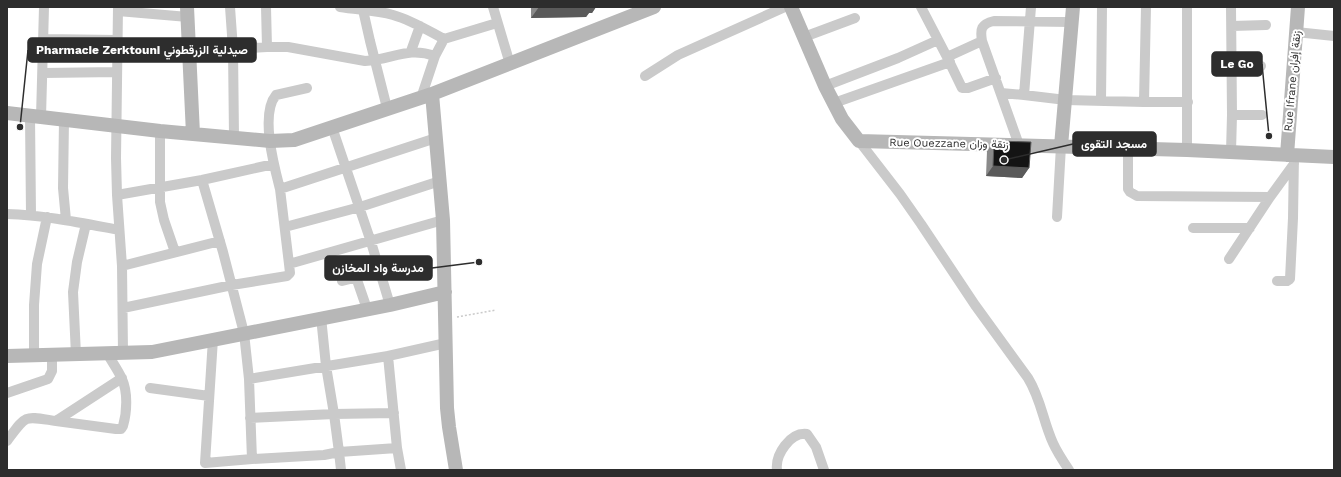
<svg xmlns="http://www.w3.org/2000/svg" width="1341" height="477" font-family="'Work Sans',Vazirmatn,sans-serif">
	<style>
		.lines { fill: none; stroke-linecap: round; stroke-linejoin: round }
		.path { stroke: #cacaca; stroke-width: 1.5; stroke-dasharray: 2 2; stroke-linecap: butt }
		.street { stroke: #cacaca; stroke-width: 10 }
		.secondary { stroke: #b7b7b7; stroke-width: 14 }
		.wall { fill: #8a8a8a }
		.shaded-wall { fill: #5a5a5a }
		.building { fill: #141414; stroke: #5a5a5a }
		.labels { text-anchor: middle; stroke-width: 4; stroke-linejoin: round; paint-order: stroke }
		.street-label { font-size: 11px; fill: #2d2d2d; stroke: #fff }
		.leader { fill: none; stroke: #2d2d2d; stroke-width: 1.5 }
		.callout-dot { fill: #2d2d2d; stroke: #fff; stroke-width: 1.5 }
		.callout { fill: #2d2d2d; stroke: #2d2d2d; stroke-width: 1.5 }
		.callout-label { font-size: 12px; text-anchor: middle; font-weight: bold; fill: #fff }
	</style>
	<rect width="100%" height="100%" fill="#fff"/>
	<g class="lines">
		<path class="path" d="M457,317L496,310"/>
		<path class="street" d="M230,7L233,49L267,47L266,7
			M340,7C358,10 376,10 393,15C411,20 427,30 444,39L435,56L421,98
			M493,7L510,64
			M921,7L947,57L982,41
			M1146,7L1144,102H1188
			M363,10L370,41L387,108
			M118,11L188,17
			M1232,26L1266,25
			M1296,32L1334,36
			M804,37L855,18
			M43,39L117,40
			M444,39L497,23
			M267,47H288L365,61C392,60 407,46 435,56
			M233,49L234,137
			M411,51L420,26
			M947,57L962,88H968L996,78
			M1232,67L1261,66
			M43,73L117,72
			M645,76L678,55L785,7
			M825,86L898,58L938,40
			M307,88L276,95C260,114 274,166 280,189L436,138
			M1001,93L1024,95L1031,7
			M1024,95L1066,100L1144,102
			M1101,101L1102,7
			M834,103L950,62
			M1232,115H1262
			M30,116L31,215
			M41,117L44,7
			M64,120L63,188L66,220
			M332,127L371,242L390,305
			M160,131V202L164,220L175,252
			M859,141L900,194L921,224L975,305L1028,378C1041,399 1043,421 1053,443C1057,452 1063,461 1069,470
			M1019,145L982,41C980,29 981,24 994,21L1072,22
			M1128,148V189L1130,192L1137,196L1270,197
			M1187,150V7
			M1231,152L1232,115L1231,7
			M202,180L223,252L244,333L249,379L252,459L324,455L339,452L341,470
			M280,189L289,264
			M117,195L116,158L118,7
			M7,214C45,215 82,223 119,230
			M1057,217L1061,146
			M285,227L360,207L440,181
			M1193,228H1250
			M1229,259L1270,197L1294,164
			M122,266L220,241
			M342,281L354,278L357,280L367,309
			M1277,281H1287L1290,279L1293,218L1294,155
			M123,308L232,285L287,276L290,273L289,264L443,220
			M213,339L205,463L252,459
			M107,353C112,362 118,370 122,379C128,392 127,412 123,426L121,429H116L56,421L122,378
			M123,353L122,266L117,195L202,180L274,164
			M76,355L73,292L77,262L86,224
			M34,356V305L37,264L47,217
			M249,379L388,356
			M150,388L209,396
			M7,393L48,379L52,371V355
			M394,413L334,414L339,452L397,448
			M250,418L334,414L326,366L321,317
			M7,441C27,414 23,416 56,421
			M401,470L397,448L388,356L446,343
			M777,470C775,455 790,432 807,434L816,447L824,470"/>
		<path class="secondary" d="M187,7L193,134
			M791,7L825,86L842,119L859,141L1187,150L1334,157
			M432,94L443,220L447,408L449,427L456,470
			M7,113L160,131L270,141L294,140L432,94L654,7
			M1061,146L1073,7
			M1287,155L1298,7
			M7,356L152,352L390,305L445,292"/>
	</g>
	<path class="wall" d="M531,7H596L592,13H589L586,17L531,18Z
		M994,141L1029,168L1022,178L986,176L987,151Z"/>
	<path class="shaded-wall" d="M539,7H596L592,13H589L586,17L531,18Z
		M993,166L1029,168L1022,178L986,176Z"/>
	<path class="building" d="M994,141L1031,142L1029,168L993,166Z"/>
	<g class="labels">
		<g class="street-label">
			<text transform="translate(1292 81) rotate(-85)" y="4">Rue Ifrane زنقة إفران</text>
			<text transform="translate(949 143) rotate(1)" y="4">Rue Ouezzane زنقة وزان</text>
		</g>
	</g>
	<path class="leader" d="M20 127L28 50M1269 136L1262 64M1004 160L1073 144M479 262L432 268"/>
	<g class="callout-dot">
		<circle cx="20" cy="127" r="4"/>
		<circle cx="1269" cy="136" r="4"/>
		<circle cx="1004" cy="160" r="4"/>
		<circle cx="479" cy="262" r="4"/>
	</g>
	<g class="callout">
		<rect x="28" y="38" width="228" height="24" rx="4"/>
		<rect x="1212" y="52" width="50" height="24" rx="4"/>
		<rect x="1073" y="132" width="83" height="24" rx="4"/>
		<rect x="325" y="256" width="107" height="24" rx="4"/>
	</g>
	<g class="callout-label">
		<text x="142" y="54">Pharmacie Zerktouni صيدلية الزرقطوني</text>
		<text x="1237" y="68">Le Go</text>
		<text x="1114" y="148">مسجد التقوى</text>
		<text x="378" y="272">مدرسة واد المخازن</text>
	</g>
	<rect width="1341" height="477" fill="none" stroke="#2d2d2d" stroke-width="16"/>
</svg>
